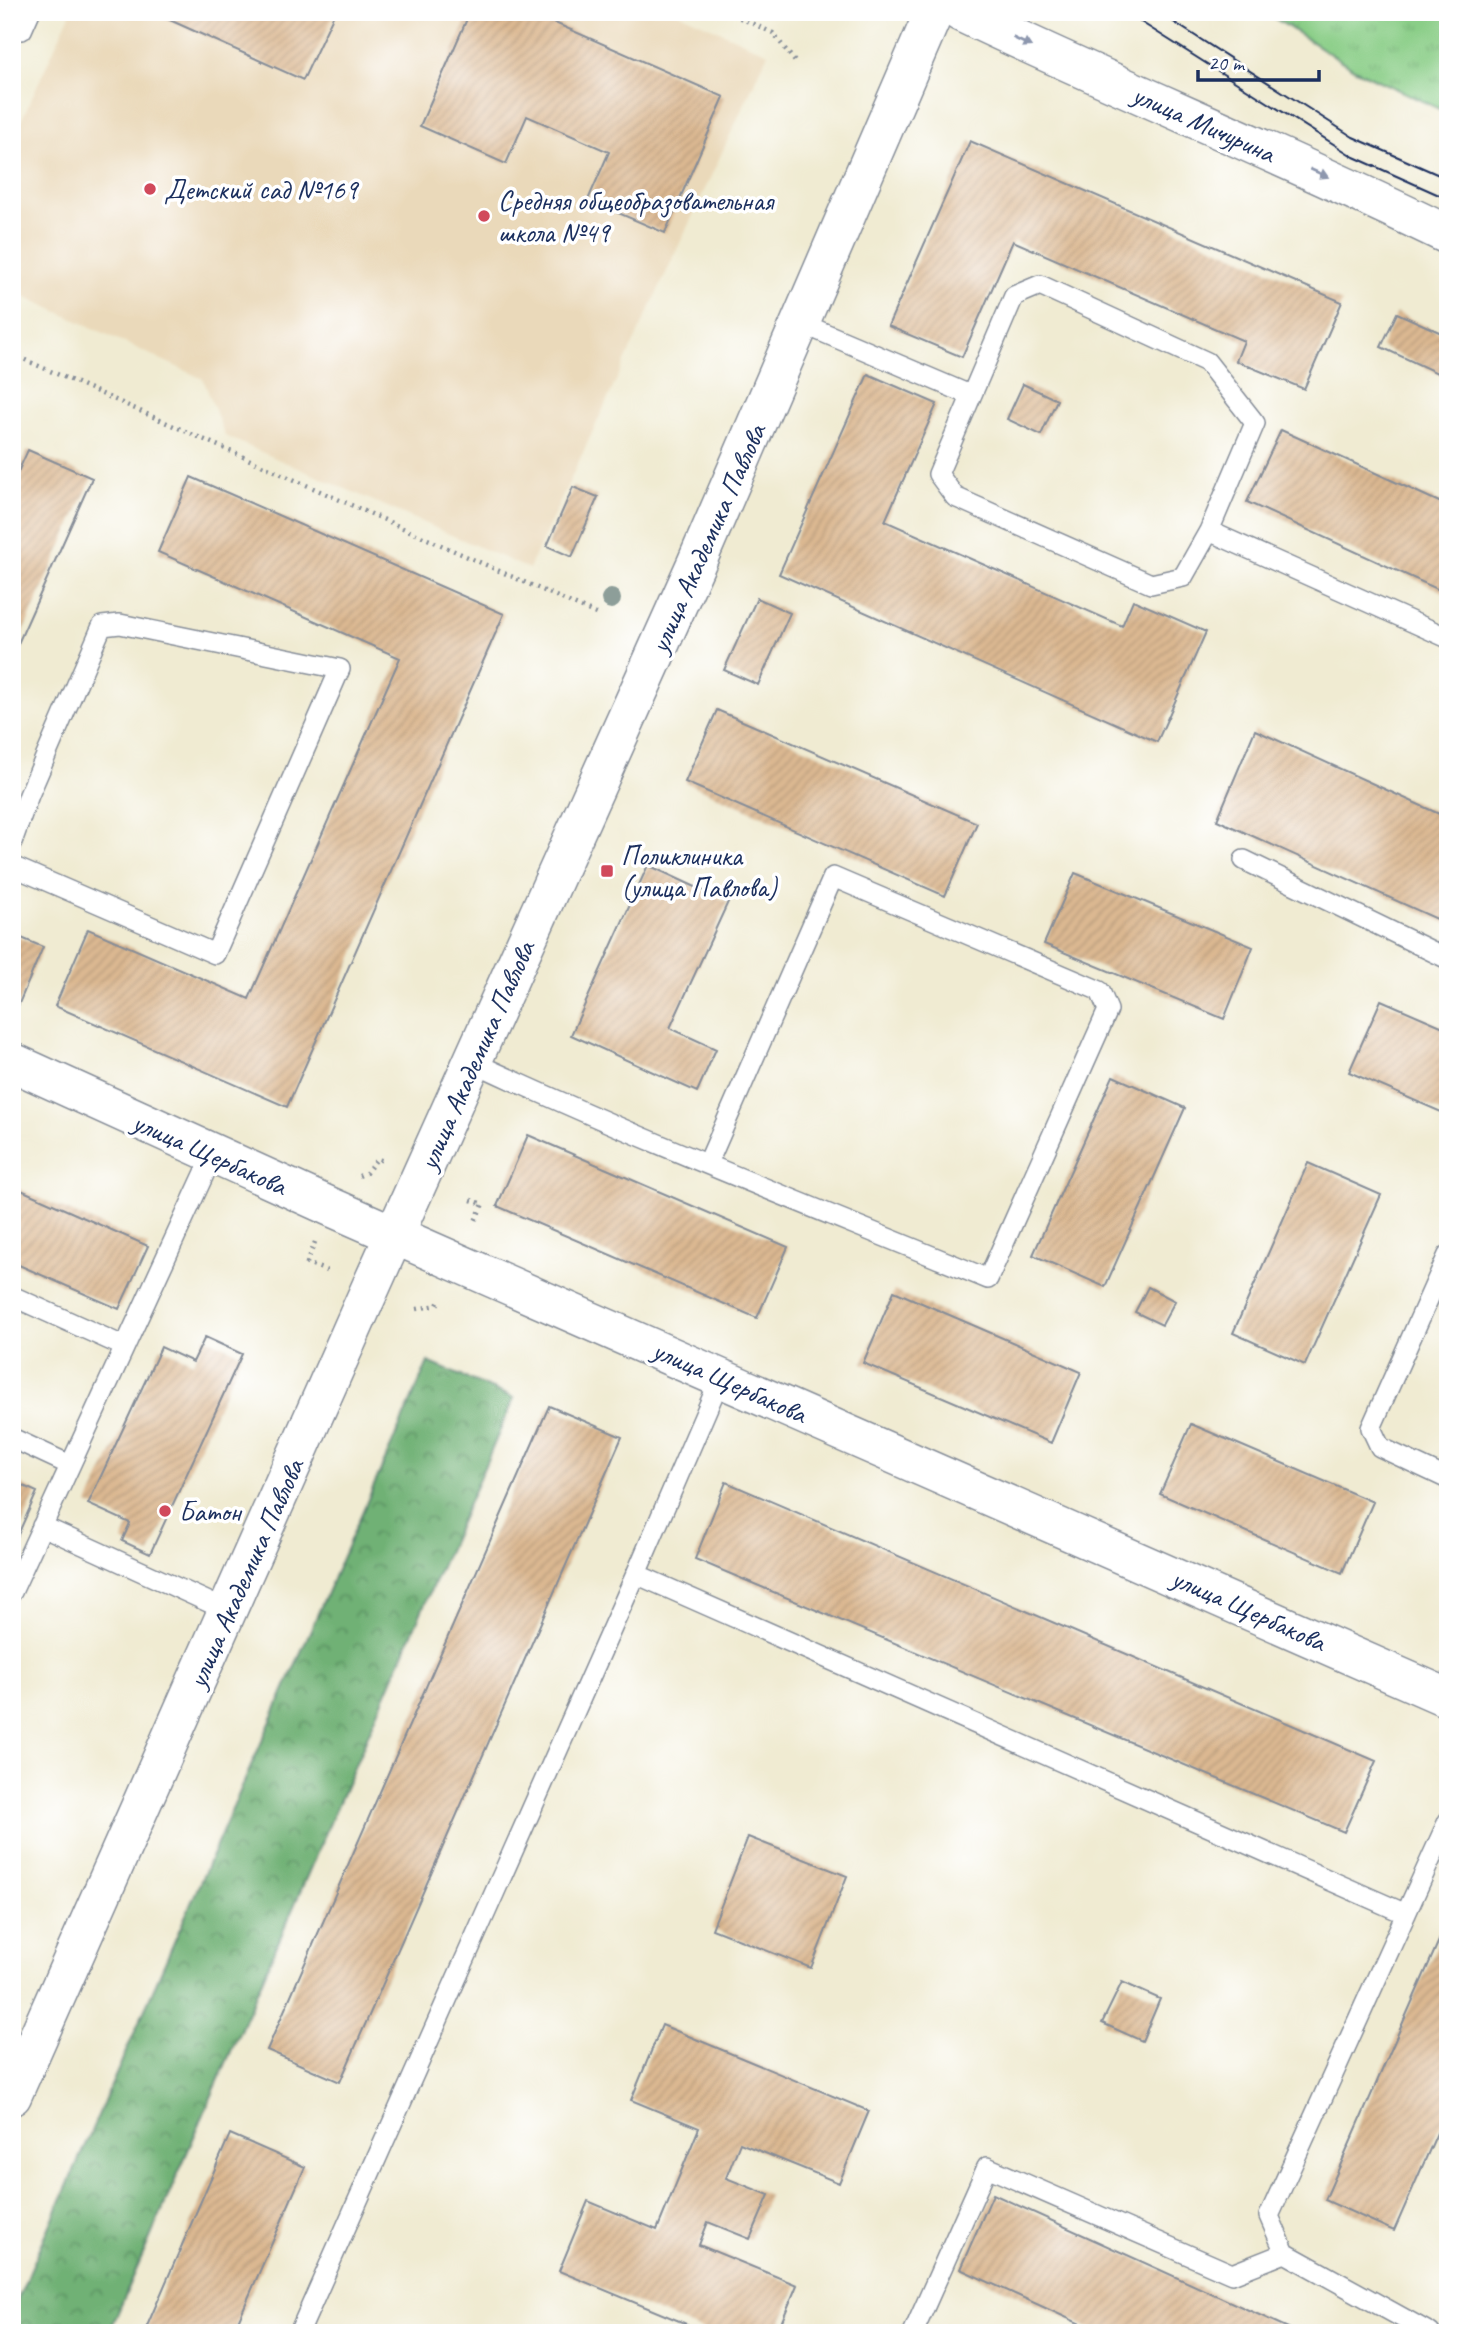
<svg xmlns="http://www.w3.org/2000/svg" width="1460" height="2345" font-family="Caveat,sans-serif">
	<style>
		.built { fill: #ead9ba }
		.grass { fill: url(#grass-tufts); stroke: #527e72; stroke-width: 2 }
		.forest { fill: url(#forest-crowns); stroke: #457069; stroke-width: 2 }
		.building { fill: url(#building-hatch) }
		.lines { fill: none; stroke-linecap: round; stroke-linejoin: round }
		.lane-casing { stroke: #868d98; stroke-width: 22 }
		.street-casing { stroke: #868d98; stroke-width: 41 }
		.secondary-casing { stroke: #868d98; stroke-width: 41 }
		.primary-casing { stroke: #868d98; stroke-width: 41 }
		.path { stroke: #868d98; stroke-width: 4.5; stroke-dasharray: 2 5; stroke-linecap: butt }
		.lane { stroke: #fff; stroke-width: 19 }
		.street { stroke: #fff; stroke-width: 38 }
		.secondary { stroke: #fff; stroke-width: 38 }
		.primary { stroke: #fff; stroke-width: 38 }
		.tram { stroke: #1b2f5e; stroke-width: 2 }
		.tree { fill: #8d9e99 }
		.oneway { fill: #8d97ae }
		.poi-dot { fill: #d1495b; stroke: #fff; stroke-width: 2.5 }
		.labels { text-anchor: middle; stroke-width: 7; stroke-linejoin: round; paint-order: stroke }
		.street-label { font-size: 28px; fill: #1b2f5e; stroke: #fff }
		.poi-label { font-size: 28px; fill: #1b2f5e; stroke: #fff; text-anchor: start }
	</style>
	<defs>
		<pattern id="grass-tufts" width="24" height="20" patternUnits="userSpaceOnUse" patternTransform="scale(1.75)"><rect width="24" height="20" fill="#8ace87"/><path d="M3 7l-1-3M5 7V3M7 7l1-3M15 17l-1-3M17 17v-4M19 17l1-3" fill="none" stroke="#76b177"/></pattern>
		<pattern id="forest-crowns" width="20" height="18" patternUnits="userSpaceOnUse" patternTransform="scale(1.75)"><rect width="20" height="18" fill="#6fb174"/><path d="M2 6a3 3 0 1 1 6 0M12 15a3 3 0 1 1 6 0" fill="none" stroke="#5a9062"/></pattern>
		<pattern id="building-hatch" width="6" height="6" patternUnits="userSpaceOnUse" patternTransform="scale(1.75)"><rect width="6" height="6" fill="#dbb891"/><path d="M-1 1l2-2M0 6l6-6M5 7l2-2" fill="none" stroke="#bb9e7f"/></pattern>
	</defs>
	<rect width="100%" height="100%" fill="#fff"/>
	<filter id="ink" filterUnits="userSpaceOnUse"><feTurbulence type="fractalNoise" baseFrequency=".0143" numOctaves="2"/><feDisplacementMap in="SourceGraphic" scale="14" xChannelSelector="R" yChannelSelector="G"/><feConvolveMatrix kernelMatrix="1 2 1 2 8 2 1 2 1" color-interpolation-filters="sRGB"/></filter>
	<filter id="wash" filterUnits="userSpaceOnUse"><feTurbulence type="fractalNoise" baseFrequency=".00686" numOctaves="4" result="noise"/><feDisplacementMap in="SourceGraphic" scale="28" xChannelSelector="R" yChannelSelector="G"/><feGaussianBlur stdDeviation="1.57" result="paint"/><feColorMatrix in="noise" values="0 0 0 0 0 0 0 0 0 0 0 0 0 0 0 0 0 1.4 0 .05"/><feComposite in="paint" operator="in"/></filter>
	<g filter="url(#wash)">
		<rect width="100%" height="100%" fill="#f0ebd2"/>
		<path class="built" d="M71,12H677L768,53L529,569L225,436L203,379L24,296L12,237V141Z"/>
		<path class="grass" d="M1265,12H1448V113L1354,69Z"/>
		<path class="forest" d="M428,1362L514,1398L109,2333H12V2312Z"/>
		<g id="blocks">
			<path class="building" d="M152,12H335L303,80Z
				M470,12H530L724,97L665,233L588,200L609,152L527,116L506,164L420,126Z
				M970,141L1342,302L1304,389L1236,361L1244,341L1013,241L962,357L888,326Z
				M1397,313L1448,336V378L1381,347Z
				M868,374L937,404L885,521L1122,626L1133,600L1206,632L1157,742L779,574Z
				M1023,384L1057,400L1041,435L1007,419Z
				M1281,430L1448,506V594L1247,502Z
				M28,450L92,478L12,657V485Z
				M191,477L504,614L287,1107L55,1006L88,929L249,999L400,658L158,552Z
				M573,487L598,497L572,557L547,546Z
				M757,598L790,613L758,685L724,670Z
				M717,710L977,823L945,896L685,782Z
				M1255,730L1448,818V924L1217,820Z
				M648,865L728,902L670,1028L716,1049L697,1092L571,1035Z
				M1075,873L1253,947L1224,1019L1044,944Z
				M12,934L43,947L18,1006L12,1003Z
				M1381,1000L1448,1029V1115L1349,1072Z
				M1113,1076L1185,1108L1105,1287L1033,1255Z
				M528,1135L788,1247L757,1318L497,1206Z
				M1308,1163L1381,1195L1305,1365L1233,1333Z
				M12,1186L148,1246L119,1309L12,1262Z
				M1148,1287L1175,1301L1162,1325L1135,1312Z
				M894,1291L1081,1372L1051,1443L863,1363Z
				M205,1337L242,1354L150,1554L122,1541L130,1523L88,1504L161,1347L193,1362Z
				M549,1406L622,1437L340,2082L267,2050Z
				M1191,1424L1373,1502L1342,1573L1160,1494Z
				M12,1481L37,1492L12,1548Z
				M726,1482L1376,1761L1344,1832L695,1559Z
				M748,1837L847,1876L811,1968L712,1929Z
				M1448,1920V2108L1394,2231L1325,2200Z
				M1122,1982L1160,1999L1142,2041L1102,2023Z
				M662,2025L869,2111L839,2183L740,2143L726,2178L769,2195L750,2239L708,2222L699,2245L797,2285L777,2333H708L559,2271L588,2201L657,2230L699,2128L631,2100Z
				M230,2134L305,2167L233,2333H144Z
				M993,2194L1299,2333H1100L960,2269Z"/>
		</g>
	</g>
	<g filter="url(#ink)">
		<use href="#blocks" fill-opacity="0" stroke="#868d98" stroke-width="2"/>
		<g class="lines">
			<defs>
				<path id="lane" d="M22,30L30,12
					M1040,285L1207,362L1255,423L1209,531L1183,577L1151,584L955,497L938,474L1014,296Z
					M801,323L970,395
					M1209,531L1448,638
					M12,842L29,795L102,626L120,624L340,669L215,954L12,866
					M1244,860L1448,959
					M473,1062C642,1141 816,1208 988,1279L1108,1010L1100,991L833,877L708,1163
					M1448,1255L1371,1428L1380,1447L1448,1479
					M12,1296L123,1346
					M12,1438L70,1465
					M42,1526L228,1611
					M636,1574L1406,1914
					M12,1592L213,1155
					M1285,2253L1269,2216L1448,1821
					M299,2333L636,1574L721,1377
					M913,2333L987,2167L1232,2274L1285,2253L1430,2333"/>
				<path id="street" d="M12,1062L331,1207L1448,1698"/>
				<path id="secondary" d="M12,2096L370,1289L696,564L934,12"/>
				<path id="primary" d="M960,12C1121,89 1287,156 1448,235"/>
			</defs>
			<use href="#lane" class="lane-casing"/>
			<use href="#street" class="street-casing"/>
			<use href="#secondary" class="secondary-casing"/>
			<use href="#primary" class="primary-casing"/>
			<path class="path" d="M727,12L773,33L796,63
				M12,354L596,614
				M359,1176L366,1173L377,1159L384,1161
				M471,1200L483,1204L474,1223
				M315,1242L307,1263L330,1272
				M417,1309L437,1305L440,1299"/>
			<use href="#lane" class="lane"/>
			<use href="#street" class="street"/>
			<use href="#secondary" class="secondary"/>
			<use href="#primary" class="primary"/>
			<path class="tram" d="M1125,12L1354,157L1448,199
				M1158,12L1353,137L1448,179"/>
		</g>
		<circle class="tree" cx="611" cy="599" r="10"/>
		<defs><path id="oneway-solid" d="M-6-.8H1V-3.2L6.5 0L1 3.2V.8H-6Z" transform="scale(1.75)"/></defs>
		<g class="oneway">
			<use href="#oneway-solid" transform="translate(1022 42) rotate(26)"/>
			<use href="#oneway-solid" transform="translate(1319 173) rotate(24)"/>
		</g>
	</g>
	<g class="poi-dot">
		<circle cx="150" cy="189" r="7"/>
		<circle cx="484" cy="216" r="7"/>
		<rect x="600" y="864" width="14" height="14" rx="3.5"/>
		<circle cx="165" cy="1511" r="7"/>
	</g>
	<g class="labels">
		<g class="street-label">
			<text transform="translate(1204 123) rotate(24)" y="10">улица Мичурина</text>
			<text transform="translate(707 538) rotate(-66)" y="10">улица Академика Павлова</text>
			<text transform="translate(476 1055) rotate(-66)" y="10">улица Академика Павлова</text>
			<text transform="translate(210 1153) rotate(24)" y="10">улица Щербакова</text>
			<text transform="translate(730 1381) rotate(24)" y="10">улица Щербакова</text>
			<text transform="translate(245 1573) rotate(-66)" y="10">улица Академика Павлова</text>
			<text transform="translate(1249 1609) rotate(24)" y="10">улица Щербакова</text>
		</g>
		<g class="poi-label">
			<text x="164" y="199">Детский сад №169</text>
			<text x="498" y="210">Средняя общеобразовательная<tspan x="498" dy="32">школа №49</tspan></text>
			<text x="621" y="865">Поликлиника<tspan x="621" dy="32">(улица Павлова)</tspan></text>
			<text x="179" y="1521">Батон</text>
		</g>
	</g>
	<rect width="1460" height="2345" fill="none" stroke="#fff" stroke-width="42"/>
	<path d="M1198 70v10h121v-10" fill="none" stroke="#1b2f5e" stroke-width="3.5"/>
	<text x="1208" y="70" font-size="21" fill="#1b2f5e" stroke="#ffffff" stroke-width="5" paint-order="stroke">20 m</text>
</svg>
